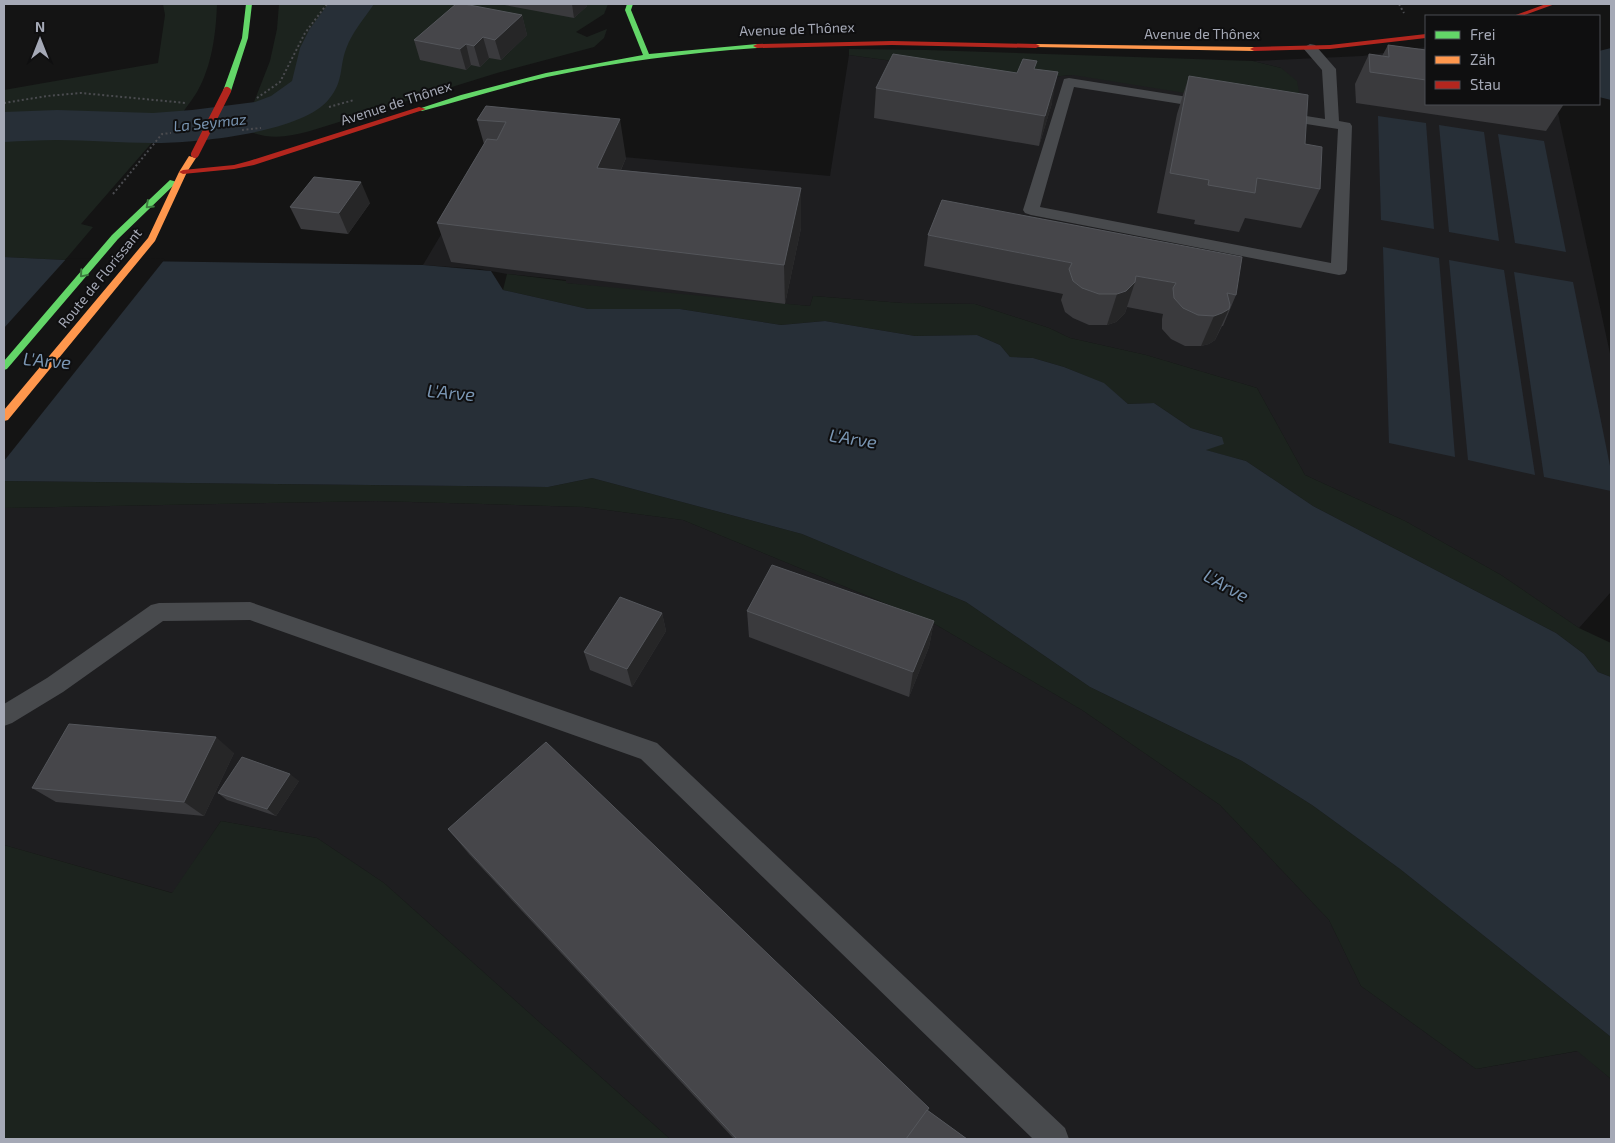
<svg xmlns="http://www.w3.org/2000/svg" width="1615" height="1143" viewBox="0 0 1615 1143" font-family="'Exo 2',sans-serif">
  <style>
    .built { fill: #1e1e20 }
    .green { fill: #1c231e }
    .water { fill: #272f37 }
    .pier { fill: #141414 }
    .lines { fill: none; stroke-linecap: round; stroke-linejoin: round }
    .river { fill: #272f37; fill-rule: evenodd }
    .path { stroke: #4a4b4f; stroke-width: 2; stroke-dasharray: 2 2.5; stroke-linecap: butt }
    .lane { fill: #484a4d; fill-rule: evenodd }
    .fast { fill: #63d668; fill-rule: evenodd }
    .slow { fill: #ff974d; fill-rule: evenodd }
    .jam { fill: #b3261e; fill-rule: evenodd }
    .jam-bridge { stroke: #b3261e; stroke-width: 8 }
    .wall { fill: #3a3a3d }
    .shaded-wall { fill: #262627 }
    .building { fill: #46464a; stroke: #54565b }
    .oneway { stroke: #3d7c40 }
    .labels { text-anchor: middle; stroke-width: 4; stroke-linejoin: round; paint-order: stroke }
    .far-street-label { font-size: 14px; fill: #a5a9b6; stroke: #0f0f10 }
    .far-water-label { font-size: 15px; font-style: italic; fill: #7a96b3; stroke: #0f0f10 }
    .water-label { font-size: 18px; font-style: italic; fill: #7a96b3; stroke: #0f0f10 }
  </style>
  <rect width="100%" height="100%" fill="#141414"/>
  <!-- built -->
  <g class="built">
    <polygon points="1426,47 1426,104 1556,104 1611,358 1611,592 1579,628 1501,575 1405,521 1305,475 1257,388 1146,355 1070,338 1049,328 975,304 902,303 813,296 810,306 655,293 565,283 566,280 507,274 480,269 423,265 494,145 830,176 849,55 1026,79 1072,75 1281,68 1253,61 1362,56"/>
    <polygon points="376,501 584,507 683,520 933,623 1082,710 1220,805 1329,920 1361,986 1476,1069 1578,1051 1611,1079 1611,1139 670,1139 384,883 317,838 221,821 173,893 4,845 4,508"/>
  </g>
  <!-- green -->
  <g class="green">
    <path d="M163,4H217C216,33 212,66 197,92C189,105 178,118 169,130L162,131L81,224L93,227L65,260L4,257V90L158,63L165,15Z"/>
    <path d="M279,4H608L604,14L576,32L587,37L607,29L604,38L594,47L497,73L310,131C288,137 270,140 248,131L245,125L270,61L277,29Z"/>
    <polygon points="849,49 927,50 1253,61 1281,68 1297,81 1303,112 1073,75 1026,79 849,55"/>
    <polygon points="507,274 566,281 566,283 810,306 813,296 902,303 975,304 1049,328 1070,338 1146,355 1257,388 1305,475 1405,521 1501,575 1579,628 1611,643 1611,677 1598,672 1584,654 1556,633 1313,506 1246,461 1205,450 1222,437 1191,428 1154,403 1128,404 1103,383 1064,367 1033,358 1010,357 1000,345 977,335 915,336 825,321 781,325 680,309 588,309 503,290"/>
    <polygon points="592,478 802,534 966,602 1090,687 1242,761 1312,805 1400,869 1611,1037 1611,1079 1577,1051 1476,1069 1361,986 1329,920 1220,805 1082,710 933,623 683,520 584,507 376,501 4,508 4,481 548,487"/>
    <polygon points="221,821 317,838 384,883 670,1139 4,1139 4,845 172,893"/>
  </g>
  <!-- water -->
  <g class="water">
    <polygon points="1378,116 1426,123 1434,229 1381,220"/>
    <polygon points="1439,125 1484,132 1499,241 1449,232"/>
    <polygon points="1498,134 1544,141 1566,252 1515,243"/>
    <polygon points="1383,247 1439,258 1455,457 1389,443"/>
    <polygon points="4,257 65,260 423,265 491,271 503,290 588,309 680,309 781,325 825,321 915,336 977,335 1000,345 1010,357 1033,358 1064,367 1104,383 1128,404 1154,403 1191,428 1222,437 1224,444 1206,450 1246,461 1313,506 1556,633 1584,654 1598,672 1611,677 1611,1037 1400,869 1312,805 1242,761 1090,687 966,602 802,534 592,478 548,487 4,481"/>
    <polygon points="1449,260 1504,270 1535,475 1468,460"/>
    <polygon points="1514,272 1573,282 1611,471 1611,491 1544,477"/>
  </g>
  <!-- pier -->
  <polygon class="pier" points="67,258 165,259 4,461 4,328"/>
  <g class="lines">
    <!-- river -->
    <g class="river">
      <path d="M328,4H374C364,19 352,32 346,49C339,68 344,81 329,99C302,133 196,143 152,143C120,143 89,140 57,140C39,140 22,141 4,142V112L57,110L153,113L192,110L255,102L271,96L292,81L300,48L309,30Z"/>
      <polygon points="1611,48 1611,100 1599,97 1599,51"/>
    </g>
    <!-- path -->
    <g class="path">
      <polyline points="1399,4 1404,13"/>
      <polyline points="257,98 280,82 305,33 327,4"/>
      <polyline points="4,103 47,96 81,93 186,103"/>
      <polyline points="329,107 354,100"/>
      <polyline points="242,130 261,128"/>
      <polyline points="113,194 162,134 171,133"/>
    </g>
    <!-- lane -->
    <g class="lane">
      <path d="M1310,44L1315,45L1336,69L1339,121L1350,123L1352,126L1347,270L1345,274L1339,275L1031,215L1025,213L1023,210L1064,79L1069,78L1325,119L1322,70L1303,48ZM1074,87L1338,129L1331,263L1040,207Z"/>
      <polygon points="250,602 657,743 1065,1128 1069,1139 1033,1139 641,759 250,620 163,621 63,692 12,723 4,726 4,704 47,678 151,605 159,603"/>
    </g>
    <!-- fast -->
    <g class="fast">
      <polygon points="246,4 252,4 248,38 231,91 227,93 223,91 242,38"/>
      <path d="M627,4H633L631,10L649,54L757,44L761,46L757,48C686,53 616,62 547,77C505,87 464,100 422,111L418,109L461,95L546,73L643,55L625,10Z"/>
      <polygon points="170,180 177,182 118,239 7,369 4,370 4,361 112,235"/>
    </g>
    <!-- slow -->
    <g class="slow">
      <polygon points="1036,44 1254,47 1258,49 1254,51 1034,47 1032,46"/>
      <polygon points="189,156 196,158 187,172 155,241 8,420 4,421 4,410 148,238 179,172"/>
    </g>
    <!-- jam -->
    <g class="jam">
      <polygon points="1546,4 1555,4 1522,16 1513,16"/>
      <polygon points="1426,34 1426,38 1330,49 1254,51 1250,49 1254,47 1330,45"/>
      <polygon points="892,41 1036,44 1040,46 1036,48 892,45 757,48 753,46 757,44"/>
      <polygon points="419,107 426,109 254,165 234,169 183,174 179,172 183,170 234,165 249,161"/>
    </g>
    <!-- jam-bridge -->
    <polyline class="jam-bridge" points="195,154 227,91"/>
  </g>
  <!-- wall -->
  <g class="wall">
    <polygon points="499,4 587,4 587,6 574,18"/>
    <polygon points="522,15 527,35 501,60 489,58 480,67 471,65 466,70 420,60 414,40"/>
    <polygon points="1388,45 1426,50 1426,104 1564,104 1546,131 1356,103 1355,84 1369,54 1382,56"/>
    <polygon points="1035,69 1052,103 1039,146 874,118 876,88 1017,73"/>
    <polygon points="1189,76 1305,144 1320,189 1301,228 1245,218 1239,232 1194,224 1195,220 1157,213 1177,114"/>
    <polygon points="486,106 626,158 621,170 801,188 801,228 785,304 451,262 437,223 484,144 477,120"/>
    <polygon points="370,203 348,234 301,229 290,207"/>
    <polygon points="928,235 1236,295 1223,326 1222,326 1215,340 1209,344 1201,346 1185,346 1171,339 1162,329 1162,319 1163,314 1127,307 1125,313 1116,322 1107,325 1089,325 1073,318 1065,312 1061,300 1063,294 924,266"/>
    <polygon points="747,611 934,621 929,647 909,697 749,637"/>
    <polygon points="662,613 666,631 632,687 590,670 584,652"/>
    <polygon points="234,753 204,816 56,802 32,788"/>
    <polygon points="299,781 276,816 227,800 218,793"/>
    <polygon points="448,829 927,1110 967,1139 734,1139 469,854"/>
  </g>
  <!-- shaded-wall -->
  <g class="shaded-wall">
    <polygon points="572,4 587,4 587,6 574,18"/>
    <polygon points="522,15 527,35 501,60 495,40"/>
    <polygon points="483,37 489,58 480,67 474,46"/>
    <polygon points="466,44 471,65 466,70 460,49"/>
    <polygon points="1058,72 1052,103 1039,146 1045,116"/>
    <polygon points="620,119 626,158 604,207 597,168"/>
    <polygon points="361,182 370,203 348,234 339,213"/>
    <polygon points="801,188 801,228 785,304 784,265"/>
    <polygon points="1135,282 1125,313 1116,322 1107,325 1117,294"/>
    <polygon points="1229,309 1215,340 1209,344 1201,346 1214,316"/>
    <polygon points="662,613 666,631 632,687 627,669"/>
    <polygon points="934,621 929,647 909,697 913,672"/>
    <polygon points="216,737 234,753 204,816 184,802"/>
    <polygon points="290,774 299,781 276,816 267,809"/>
  </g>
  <!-- building -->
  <g class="building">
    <polygon points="456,4 464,4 522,15 495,40 483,37 474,46 466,44 460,49 414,40"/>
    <polygon points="1388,45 1426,50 1426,80 1370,72 1369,54 1389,57"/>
    <polygon points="893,54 1017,73 1023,59 1037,61 1034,69 1058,72 1045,116 876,88"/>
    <polygon points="1189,76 1308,95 1305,144 1322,147 1320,189 1257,178 1255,193 1208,185 1209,180 1170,173"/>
    <polygon points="486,106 620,119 597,168 801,188 784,265 437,223 487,139 497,140 506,122 477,120"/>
    <polygon points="314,177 361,182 339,213 290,207"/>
    <polygon points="942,200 1242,257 1236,295 1227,293 1230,305 1229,309 1222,313 1214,316 1198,315 1183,308 1174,298 1173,288 1176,283 1136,276 1135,282 1126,291 1117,294 1099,294 1082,288 1073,281 1069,269 1072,263 928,235"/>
    <polygon points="772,565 934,621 913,672 747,611"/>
    <polygon points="620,597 662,613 627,669 584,652"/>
    <polygon points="69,724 216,737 184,802 32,788"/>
    <polygon points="546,742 929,1108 906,1139 737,1139 448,829"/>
    <polygon points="242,757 290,774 267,809 218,793"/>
    <polygon points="927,1110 967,1139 906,1139"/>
  </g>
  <!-- one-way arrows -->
  <defs><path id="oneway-chevron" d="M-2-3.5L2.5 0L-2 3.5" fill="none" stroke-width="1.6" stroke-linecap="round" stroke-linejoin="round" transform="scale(1.25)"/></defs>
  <g class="oneway">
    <use href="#oneway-chevron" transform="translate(149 205) rotate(137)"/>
    <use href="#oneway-chevron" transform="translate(83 274) rotate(131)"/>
  </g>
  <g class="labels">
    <!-- far-street labels -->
    <g class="far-street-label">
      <text transform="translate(797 29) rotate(-2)" y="5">Avenue de Thônex</text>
      <text x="1202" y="39">Avenue de Thônex</text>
      <text transform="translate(396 103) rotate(-18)" y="5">Avenue de Thônex</text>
      <text transform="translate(100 278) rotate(-51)" y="5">Route de Florissant</text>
    </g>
    <!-- far-water labels -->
    <g class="far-water-label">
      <text transform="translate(210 123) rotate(-6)" y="5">La Seymaz</text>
    </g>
    <!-- water labels -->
    <g class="water-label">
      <text transform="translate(47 361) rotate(5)" y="6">L'Arve</text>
      <text transform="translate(451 393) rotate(5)" y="6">L'Arve</text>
      <text transform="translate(853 439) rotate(9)" y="6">L'Arve</text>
      <text transform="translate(1226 586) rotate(29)" y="6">L'Arve</text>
    </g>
  </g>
  <!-- border -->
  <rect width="1615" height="1143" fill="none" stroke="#a5a9b6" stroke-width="10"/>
  <!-- legend -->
  <rect x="1425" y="15" width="175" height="90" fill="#0f0f10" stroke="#4b4d52"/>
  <rect x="1435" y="31" width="25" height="8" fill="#63d668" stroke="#4b4d52"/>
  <text x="1470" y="40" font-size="15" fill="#a5a9b6">Frei</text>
  <rect x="1435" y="56" width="25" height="8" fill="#ff974d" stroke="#4b4d52"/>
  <text x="1470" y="65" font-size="15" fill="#a5a9b6">Zäh</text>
  <rect x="1435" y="81" width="25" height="8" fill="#b3261e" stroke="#4b4d52"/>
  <text x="1470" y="90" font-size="15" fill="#a5a9b6">Stau</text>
  <!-- north arrow -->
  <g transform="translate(40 40)" stroke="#0f0f10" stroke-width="4" paint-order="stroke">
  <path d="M0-4L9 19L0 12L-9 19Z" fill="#a5a9b6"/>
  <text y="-8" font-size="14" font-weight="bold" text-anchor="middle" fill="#a5a9b6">N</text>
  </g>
</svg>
